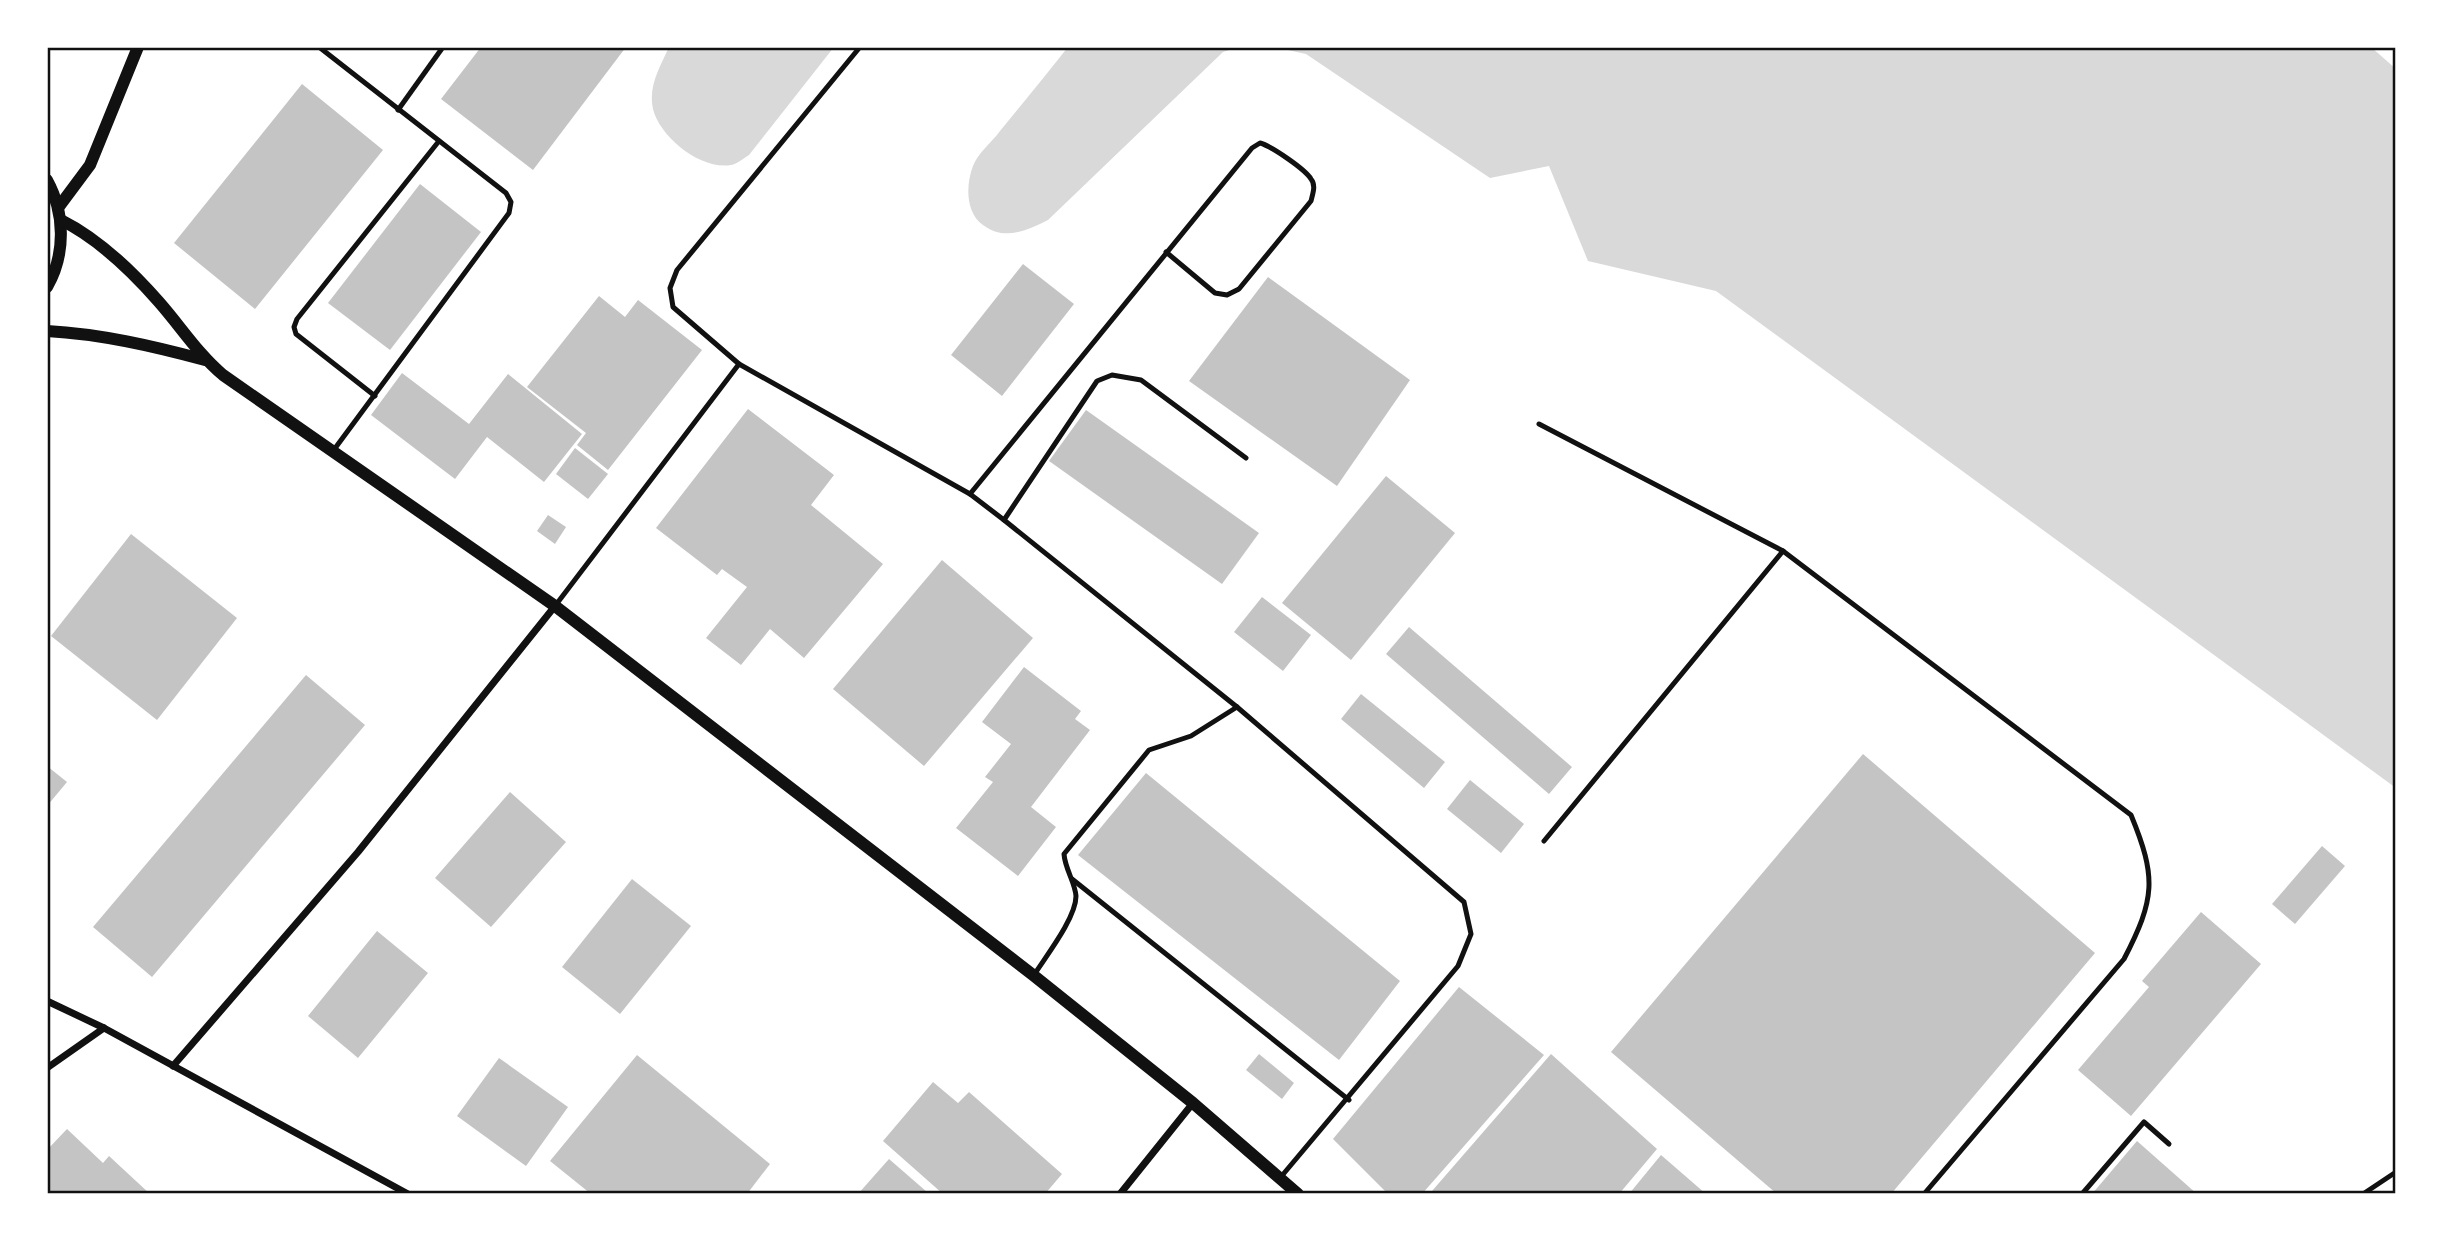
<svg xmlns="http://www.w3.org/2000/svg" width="2443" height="1241" viewBox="0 0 2443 1241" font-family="Barlow,sans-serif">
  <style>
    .water { fill: #d9d9d9 }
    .building { fill: #c4c4c4 }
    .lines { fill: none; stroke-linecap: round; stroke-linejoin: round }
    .service { stroke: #111; stroke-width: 5 }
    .minor { stroke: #111; stroke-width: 7 }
    .tertiary { stroke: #111; stroke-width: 12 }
    .neatline { fill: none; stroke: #111; stroke-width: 2.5 }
  </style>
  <rect width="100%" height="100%" fill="#fff"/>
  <!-- water -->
  <g class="water">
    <path d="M669,47H834L749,155C744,158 737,164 731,165C700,170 660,137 653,109C648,86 660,67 669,47Z"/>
    <path d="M1068,47H1239L1223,52L1048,220C1026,231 1004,241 983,225C965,212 966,184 973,166C978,153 992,142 1000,131C1023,103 1046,75 1068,47Z"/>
    <polygon points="1274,47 2371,47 2396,69 2396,788 1716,291 1588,261 1549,166 1490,178 1306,54"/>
  </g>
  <!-- building -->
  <g class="building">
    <polygon points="481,47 626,47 533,170 441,99"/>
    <polygon points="302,84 383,150 255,309 174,243"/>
    <polygon points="420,184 481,232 390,350 328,303"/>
    <polygon points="1023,264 1074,304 1002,396 951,355"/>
    <polygon points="1268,277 1410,380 1337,486 1189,381"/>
    <polygon points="599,296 625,317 638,300 702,350 608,470 577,445 586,433 527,387"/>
    <polygon points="402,373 469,424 508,374 582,434 544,482 487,437 455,479 371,415"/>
    <polygon points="748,409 834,475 811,505 883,564 804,658 770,629 741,665 706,638 747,587 722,569 717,575 656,528"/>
    <polygon points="1086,410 1259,533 1222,584 1049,461"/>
    <polygon points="575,448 608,474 588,499 556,474"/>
    <polygon points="1386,476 1455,533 1351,660 1282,603"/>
    <polygon points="548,515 566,527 555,544 537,531"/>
    <polygon points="131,534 237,618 157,720 51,636"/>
    <polygon points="942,560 1033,638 924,766 833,689"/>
    <polygon points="1262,597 1311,635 1283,671 1234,632"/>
    <polygon points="1409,627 1572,767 1549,794 1386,654"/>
    <polygon points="1024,667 1081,711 1075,719 1090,730 1031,807 1056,827 1018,876 956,828 993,782 985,777 1011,744 982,722"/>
    <polygon points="306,675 365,725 152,977 93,927"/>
    <polygon points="1361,694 1445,762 1424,788 1341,719"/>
    <polygon points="1863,754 2095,953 1891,1194 1777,1194 1611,1052"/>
    <polygon points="47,766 67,782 47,806"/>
    <polygon points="1146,773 1400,981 1339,1060 1078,855"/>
    <polygon points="1470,780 1524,824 1501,853 1447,809"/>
    <polygon points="510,792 566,842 491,927 435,878"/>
    <polygon points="2322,846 2345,866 2295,924 2272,904"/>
    <polygon points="632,879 691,926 620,1014 562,967"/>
    <polygon points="2201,912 2261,964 2131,1116 2078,1070 2149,987 2142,981"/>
    <polygon points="377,931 428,973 358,1058 308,1016"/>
    <polygon points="1459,987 1544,1055 1422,1194 1388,1194 1333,1139"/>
    <polygon points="1259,1054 1294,1083 1282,1099 1246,1070"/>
    <polygon points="1551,1054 1657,1149 1619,1194 1435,1194 1432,1191"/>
    <polygon points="637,1055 770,1164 747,1194 591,1194 550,1161"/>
    <polygon points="499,1058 568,1107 526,1166 457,1116"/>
    <polygon points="933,1082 958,1103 969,1092 1062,1174 1045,1194 943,1194 883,1141"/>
    <polygon points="67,1129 103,1163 109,1156 150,1194 47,1194 47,1150"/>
    <polygon points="2137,1141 2197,1194 2092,1194"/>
    <polygon points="1661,1155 1706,1194 1629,1194"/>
    <polygon points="889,1159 927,1192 925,1194 858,1194"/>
  </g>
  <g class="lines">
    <!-- service -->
    <g class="service">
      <polyline points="319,47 506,193 511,202 509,213 333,451"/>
      <polyline points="398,110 443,47"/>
      <polyline points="739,364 673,307 670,288 677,270 860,47"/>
      <polyline points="375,396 296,334 294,327 297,319 439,141"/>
      <polyline points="1539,424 1783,551"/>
      <path d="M970,494L1252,148L1260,143C1271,146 1305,169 1311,179C1316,185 1313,193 1311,201L1239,289L1227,295L1215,293L1166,252"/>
      <polyline points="1004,520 1097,381 1112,375 1141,380 1246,458"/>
      <polyline points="555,606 739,364 970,494 1004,520 1237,707 1464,902 1471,934 1458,966 1280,1178"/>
      <path d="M1544,841L1783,551L2131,815C2157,878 2155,899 2124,959L1924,1194"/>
      <polyline points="1072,879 1349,1100"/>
      <path d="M1034,975C1046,956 1076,918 1076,896C1075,882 1065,869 1064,854L1149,750L1191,736L1237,707"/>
      <polyline points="2082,1194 2144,1122 2169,1144"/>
      <polyline points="2363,1194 2396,1172"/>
    </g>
    <!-- minor -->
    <g class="minor">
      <polyline points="47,1001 104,1028 408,1194"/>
      <polyline points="173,1066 358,852 555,606"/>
      <polyline points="47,1068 104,1028"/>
      <polyline points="1120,1194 1193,1103"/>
    </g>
    <!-- tertiary -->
    <g class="tertiary">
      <path d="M47,180C65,213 66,254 47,287"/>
      <polyline points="58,208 90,165 138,47"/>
      <path d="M61,220C99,239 131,270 159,302C181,327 198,354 223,375L555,606L1033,975L1193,1103L1298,1194"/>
      <path d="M47,331C101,334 153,346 205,360"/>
    </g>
  </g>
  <!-- border -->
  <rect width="2443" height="1241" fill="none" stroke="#ffffff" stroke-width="98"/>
  <rect x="49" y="49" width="2345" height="1143" class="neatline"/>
</svg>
